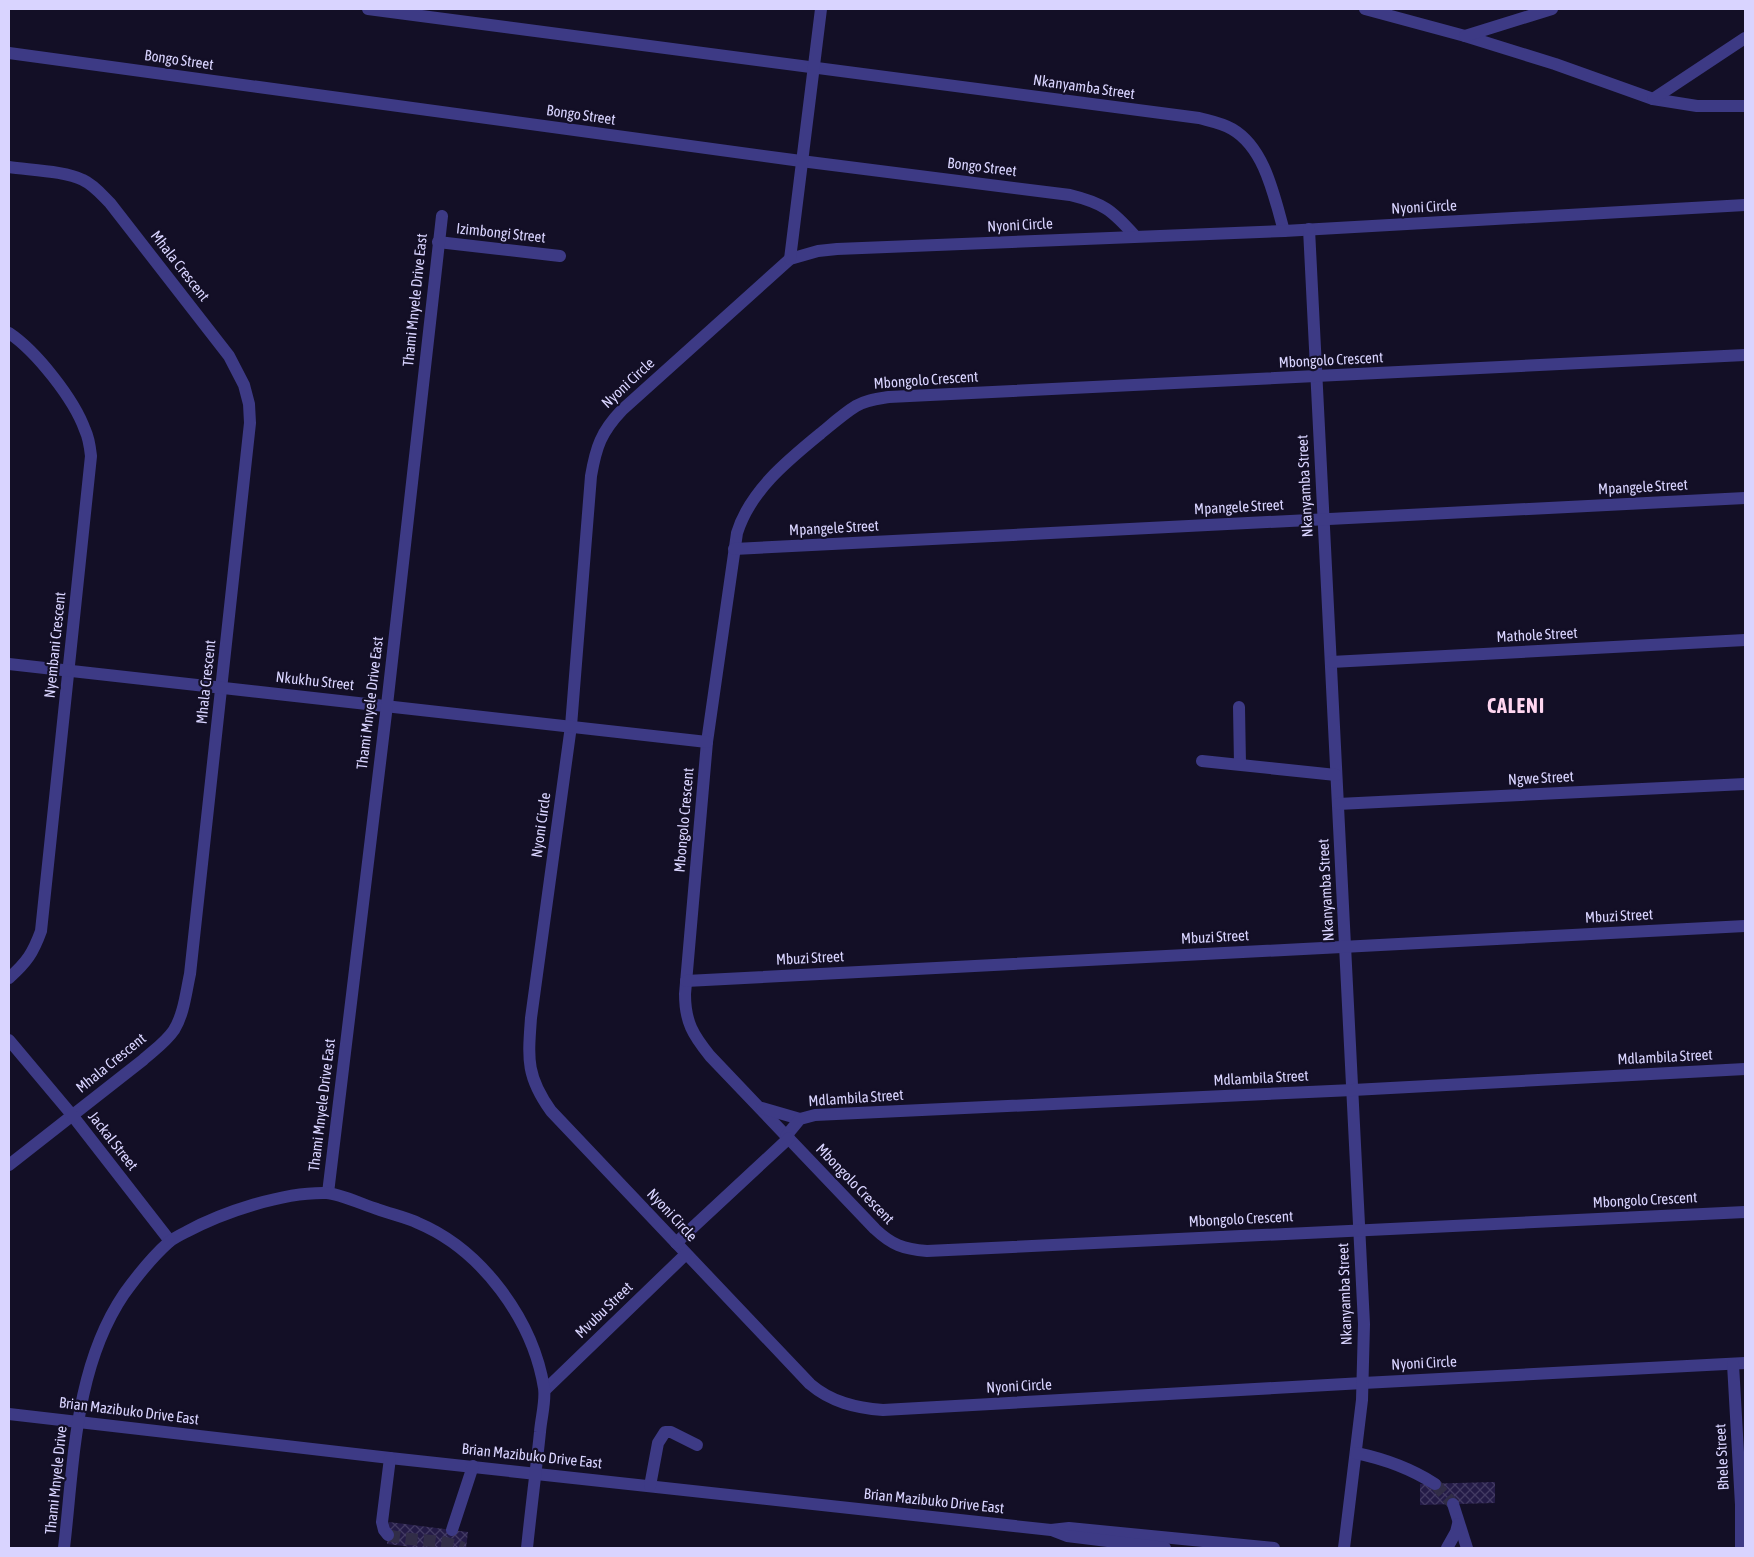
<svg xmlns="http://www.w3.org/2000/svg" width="1754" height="1557" viewBox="0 0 1754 1557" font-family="'Asap Condensed',sans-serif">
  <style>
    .building { fill: url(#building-cross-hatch) }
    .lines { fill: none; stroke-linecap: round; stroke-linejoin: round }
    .minor-tunnel { stroke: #312d47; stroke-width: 12; stroke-dasharray: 12 6; stroke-linecap: butt }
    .minor { stroke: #3d3a85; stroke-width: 12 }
    .labels { text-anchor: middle; stroke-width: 4.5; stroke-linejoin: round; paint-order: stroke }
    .street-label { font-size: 15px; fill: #d9d4ff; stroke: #130f26 }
    .district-label { font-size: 20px; font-weight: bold; letter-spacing: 1px; fill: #ffd6f0; stroke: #130f26 }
  </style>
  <defs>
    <pattern id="building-cross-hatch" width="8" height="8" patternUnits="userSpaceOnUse" patternTransform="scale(1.25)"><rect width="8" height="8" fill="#241b47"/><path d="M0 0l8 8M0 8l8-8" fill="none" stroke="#433b63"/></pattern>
  </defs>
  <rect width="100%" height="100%" fill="#130f26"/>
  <!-- building -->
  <g class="building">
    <polygon points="1495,1482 1495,1503 1420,1505 1420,1484"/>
    <polygon points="389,1522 468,1532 466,1548 419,1548 387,1544"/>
  </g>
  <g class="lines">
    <!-- minor-tunnel -->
    <g class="minor-tunnel">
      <polyline points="1435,1484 1453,1504"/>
      <path d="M388,1535C412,1542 439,1538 463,1548"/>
    </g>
    <!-- minor -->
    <g class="minor">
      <path d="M368,9L1199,118C1210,121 1222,123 1232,129C1265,148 1274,196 1284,231"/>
      <polyline points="1365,9 1465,36 1555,64 1653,99 1697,106 1745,106"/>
      <polyline points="1465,36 1552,9"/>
      <path d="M9,53L801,161L1070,195C1103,203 1112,210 1135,236"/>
      <polyline points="1653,99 1745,38"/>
      <path d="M9,167C29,170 66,171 83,180C94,185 102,195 110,203L229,356L244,385L249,404L250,423L190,974C186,992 184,1014 174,1030C166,1042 153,1051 143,1060L9,1165"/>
      <path d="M1745,205L1284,231L837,249L818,251L790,259L622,410C601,432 596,447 591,476L571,726L531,1018C528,1059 526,1076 551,1111L810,1384C831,1402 856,1408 883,1410L1363,1383L1745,1363"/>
      <polyline points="1309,229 1364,1324 1362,1400 1344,1548"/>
      <polyline points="438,242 560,256"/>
      <polyline points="790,259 821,9"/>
      <path d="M9,333C36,351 74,399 85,430C89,438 90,447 91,456L41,931C33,953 27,962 9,978"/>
      <path d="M1745,355L889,397C877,399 866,400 856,406C843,414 831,425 820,434C787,461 750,491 737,533L707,742L685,994C685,1022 693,1035 710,1056L875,1229C892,1245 903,1249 927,1251L1745,1212"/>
      <polyline points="734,549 1745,498"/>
      <polyline points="1331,662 1745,640"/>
      <polyline points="9,664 707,742"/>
      <polyline points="1239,707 1240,764"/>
      <polyline points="1202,761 1336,775"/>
      <polyline points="1338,804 1745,784"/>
      <polyline points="686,981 1745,926"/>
      <polyline points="9,1040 72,1115 170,1241"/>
      <polyline points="762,1108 800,1119"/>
      <polyline points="786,1136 800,1119 815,1115 1353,1090 1745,1069"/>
      <polyline points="328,1193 387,705 442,216"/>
      <polyline points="676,1243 789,1138"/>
      <polyline points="1733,1364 1741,1505 1741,1548"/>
      <polyline points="545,1390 686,1254"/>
      <polyline points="9,1414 390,1458 1051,1530 1069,1528 1274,1548"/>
      <path d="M1356,1453C1385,1459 1410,1468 1435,1484"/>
      <polyline points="650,1486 658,1443 665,1432 671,1432 697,1445"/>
      <polyline points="1453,1504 1467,1548"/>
      <polyline points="452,1530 473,1466"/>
      <polyline points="1054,1531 1067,1536 1165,1548"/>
      <polyline points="388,1535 384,1530 382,1522 390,1458"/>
      <path d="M64,1548C74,1463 74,1368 124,1294C137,1276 152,1257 169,1242C174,1238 180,1235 186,1232C223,1212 283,1192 326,1193C338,1193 364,1205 377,1209C390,1214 405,1217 418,1223C482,1250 533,1320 544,1388C546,1401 541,1418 540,1432C536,1471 531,1509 527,1548"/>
      <polyline points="1447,1548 1456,1532 1458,1524"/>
    </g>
  </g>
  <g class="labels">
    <!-- street labels -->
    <g class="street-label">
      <text transform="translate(179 60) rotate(8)" y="5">Bongo Street</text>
      <text transform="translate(1084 87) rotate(8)" y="5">Nkanyamba Street</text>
      <text transform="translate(581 115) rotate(8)" y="5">Bongo Street</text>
      <text transform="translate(982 167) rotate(7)" y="5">Bongo Street</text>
      <text transform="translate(1424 207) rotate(-3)" y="5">Nyoni Circle</text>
      <text transform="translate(1020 225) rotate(-3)" y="5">Nyoni Circle</text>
      <text transform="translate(501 233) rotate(6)" y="5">Izimbongi Street</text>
      <text transform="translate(180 266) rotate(52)" y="5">Mhala Crescent</text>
      <text transform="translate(415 300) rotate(-84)" y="5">Thami Mnyele Drive East</text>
      <text transform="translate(1331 360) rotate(-3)" y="5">Mbongolo Crescent</text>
      <text transform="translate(926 380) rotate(-4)" y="5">Mbongolo Crescent</text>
      <text transform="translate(628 383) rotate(-43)" y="5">Nyoni Circle</text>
      <text transform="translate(1305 486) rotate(-93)" y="5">Nkanyamba Street</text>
      <text transform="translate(1643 487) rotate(-3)" y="5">Mpangele Street</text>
      <text transform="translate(1239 507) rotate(-3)" y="5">Mpangele Street</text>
      <text transform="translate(834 528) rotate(-3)" y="5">Mpangele Street</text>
      <text transform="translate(1537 635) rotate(-3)" y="5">Mathole Street</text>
      <text transform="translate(55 645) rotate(-84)" y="5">Nyembani Crescent</text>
      <text transform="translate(315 681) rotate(6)" y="5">Nkukhu Street</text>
      <text transform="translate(206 682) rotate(-84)" y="5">Mhala Crescent</text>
      <text transform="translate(370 703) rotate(-83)" y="5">Thami Mnyele Drive East</text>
      <text transform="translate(1541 778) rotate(-3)" y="5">Ngwe Street</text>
      <text transform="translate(684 820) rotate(-85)" y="5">Mbongolo Crescent</text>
      <text transform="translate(541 825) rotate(-82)" y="5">Nyoni Circle</text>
      <text transform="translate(1326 890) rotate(-93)" y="5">Nkanyamba Street</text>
      <text transform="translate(1619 916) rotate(-3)" y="5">Mbuzi Street</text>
      <text transform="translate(1215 937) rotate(-3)" y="5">Mbuzi Street</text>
      <text transform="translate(810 958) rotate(-3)" y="5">Mbuzi Street</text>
      <text transform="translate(1665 1057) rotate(-3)" y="5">Mdlambila Street</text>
      <text transform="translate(111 1063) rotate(-39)" y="5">Mhala Crescent</text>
      <text transform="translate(1261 1078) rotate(-3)" y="5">Mdlambila Street</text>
      <text transform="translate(856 1098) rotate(-4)" y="5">Mdlambila Street</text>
      <text transform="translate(322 1105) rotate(-83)" y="5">Thami Mnyele Drive East</text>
      <text transform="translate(113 1141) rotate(52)" y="5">Jackal Street</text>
      <text transform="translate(855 1184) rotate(46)" y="5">Mbongolo Crescent</text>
      <text transform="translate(1645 1200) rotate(-3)" y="5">Mbongolo Crescent</text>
      <text transform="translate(672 1215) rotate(47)" y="5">Nyoni Circle</text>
      <text transform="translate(1241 1219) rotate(-3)" y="5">Mbongolo Crescent</text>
      <text transform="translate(1345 1294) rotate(-92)" y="5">Nkanyamba Street</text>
      <text transform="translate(604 1310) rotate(-44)" y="5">Mvubu Street</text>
      <text transform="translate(1424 1363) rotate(-3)" y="5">Nyoni Circle</text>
      <text transform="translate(1019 1386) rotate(-3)" y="5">Nyoni Circle</text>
      <text transform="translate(129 1411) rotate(7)" y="5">Brian Mazibuko Drive East</text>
      <text transform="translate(532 1456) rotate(6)" y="5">Brian Mazibuko Drive East</text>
      <text transform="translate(1722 1457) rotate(-93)" y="5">Bhele Street</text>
      <text transform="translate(56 1480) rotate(-84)" y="5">Thami Mnyele Drive</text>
      <text transform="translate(934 1501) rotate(6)" y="5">Brian Mazibuko Drive East</text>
    </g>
    <!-- district labels -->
    <g class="district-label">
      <text x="1516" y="713">CALENI</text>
    </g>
  </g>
  <!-- border -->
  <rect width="1754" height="1557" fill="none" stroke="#d9d4ff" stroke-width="20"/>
</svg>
